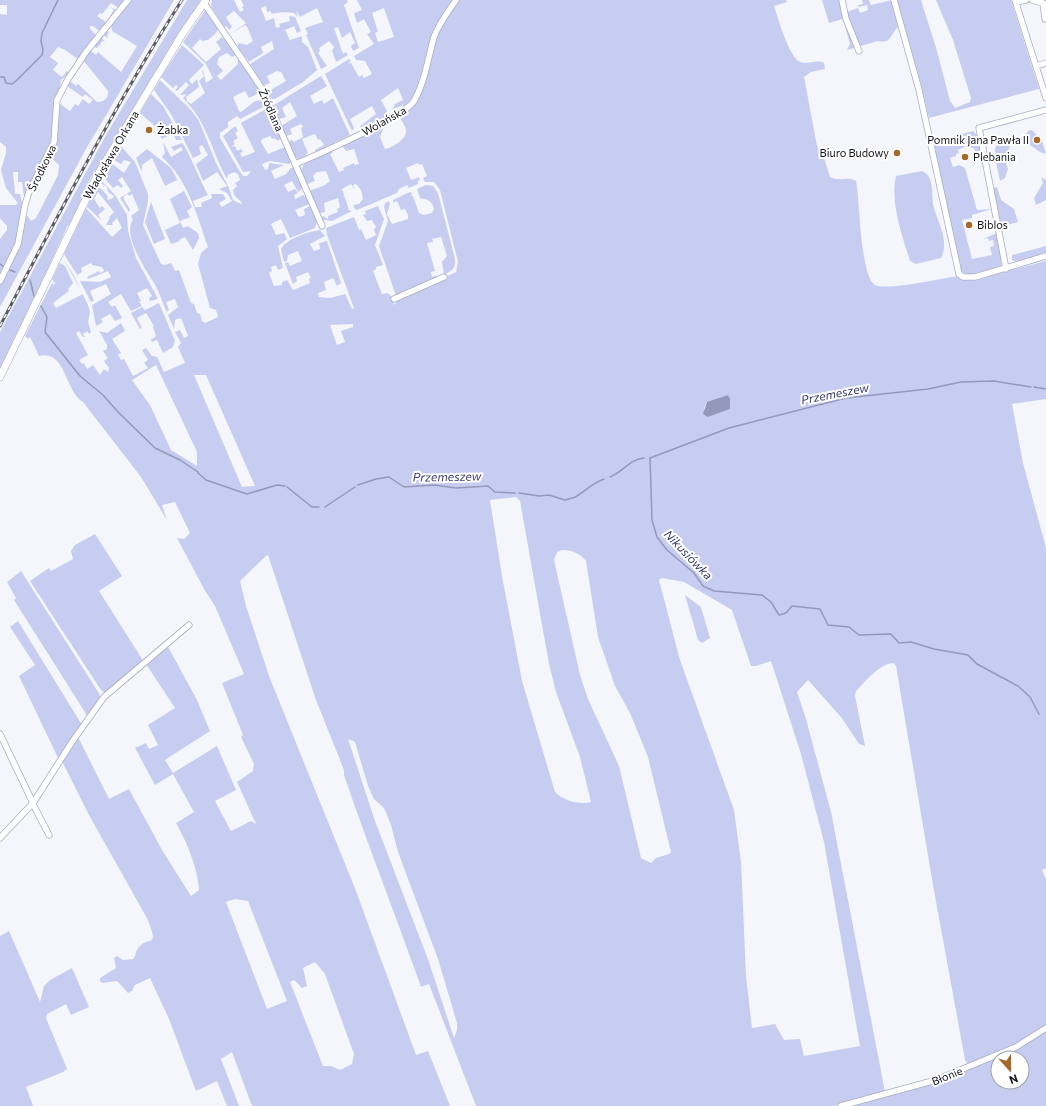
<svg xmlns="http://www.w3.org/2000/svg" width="1046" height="1106" viewBox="0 0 1046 1106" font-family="Commissioner,sans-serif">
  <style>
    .green { fill: #c7cdf0; fill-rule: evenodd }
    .water { fill: #9499bb }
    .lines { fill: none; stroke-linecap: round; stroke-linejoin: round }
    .stream { stroke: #9499bb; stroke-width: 1.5 }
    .minor-casing { stroke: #a8acc3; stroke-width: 7 }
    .tertiary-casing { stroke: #a8acc3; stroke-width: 8 }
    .minor { stroke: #fff; stroke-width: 5.5 }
    .tertiary { stroke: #fff; stroke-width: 7 }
    .rail-casing { stroke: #5a5b63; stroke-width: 3 }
    .rail { stroke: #fff; stroke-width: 1.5; stroke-dasharray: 4.5; stroke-linecap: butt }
    .poi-dot { fill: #a46929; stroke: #fff; stroke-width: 1.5 }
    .labels { text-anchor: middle; stroke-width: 4; stroke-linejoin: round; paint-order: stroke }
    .street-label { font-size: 11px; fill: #12131c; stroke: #fff }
    .poi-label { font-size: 11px; fill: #12131c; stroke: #fff; text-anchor: start }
    .water-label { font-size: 12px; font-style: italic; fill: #383b6a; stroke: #fff }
  </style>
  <rect width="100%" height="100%" fill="#f5f6fb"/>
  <!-- green -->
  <g class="green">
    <polygon points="0,0 125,0 119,8 111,3 102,14 100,13 97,16 106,22 114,10 110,7 117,10 102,29 98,30 93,26 90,26 90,29 97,36 79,60 65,50 58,47 50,57 58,63 53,70 62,77 67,71 70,73 61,80 54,136 24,197 22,182 18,182 18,172 13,172 15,194 20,194 23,207 19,234 15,246 0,276 0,239 7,230 7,226 0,218 0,205 15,205 18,203 6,188 1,170 6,153 6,147 0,142 0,14 7,15 7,5 0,5"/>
    <path d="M130,0H174L86,149L0,307V285L20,244L25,225L26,214L31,221L36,218L58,175L59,165L49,156L57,138L59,103L70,111L75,104L78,106L83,99L89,104L93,100L85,94L83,97L67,86L69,80L76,86L78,84L97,102C104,102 109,98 108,91L83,60L106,30L109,32L107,36L109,38L104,36L102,38L105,42L102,41L100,44L102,46L99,45L97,48L99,50L94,46L91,51L96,55L98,52L121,72L137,46L112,31L111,24Z"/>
    <polygon points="187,0 203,0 89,181 88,187 70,225 68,225 51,262 52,263 0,371 0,332 106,135"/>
    <path d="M212,0H234L240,12L244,10L242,7L244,6L241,0H347L348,2L344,5L359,48L353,51L351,46L355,43L350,32L342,38L338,27L334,28L343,54L346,52L348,55L336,62L332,51L334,47L329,41L319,48L320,51L318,53L327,66L321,69L306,35L308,34L305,28L323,22L317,8L300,17L296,10L298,17L294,13C288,12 278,12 272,14L270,11L267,12L266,6L261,8L266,21L274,18L276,28L280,27L279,24L290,21L289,16L295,17L301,31L297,33L294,26L285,30L290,40L302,36V42L308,47L317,70L303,82L275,99H272L267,92L286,81L281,72L277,71L267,76L270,83L263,86L250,64L274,49L272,41L261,47L263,53L249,62L237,46L239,43L247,45L253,41L247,27L245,25L232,33L246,23L234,11L226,17L232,27L229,30L226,26L224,27L211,6Z"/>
    <path d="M357,0H454L431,46L415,94L405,109L403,105L392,110L395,104L403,100L398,88L381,100L388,113L387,117L362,131L360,126L376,114L372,106L350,119L354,128L352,131L325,74L349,59L351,61L348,64L351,63L359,77L362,75L364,78L372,74L365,61L356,60L354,56L374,44L367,34L371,32L364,19L357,23L354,13L362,10ZM384,8L394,37L378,42L375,33L378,32L372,13Z"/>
    <path d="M458,0H786L787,2L774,6C778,18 789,57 800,62C808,65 817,59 824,63L825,69L811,72L804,77L817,146L819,149L821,148L830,177C839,182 847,176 856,181C860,199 860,276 875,285C886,291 943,278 958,276L964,279L972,280L1046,261V399L1012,404L1023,463L1046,548V868L1042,870L1046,879V1027L1015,1045L968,1065L965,1060L933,885L896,666L894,663C880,663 865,682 856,691L855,696L865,746L859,744L841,717L808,680L797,692L806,719L831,812L885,1092L834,1106H476L429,984L421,987C396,916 368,846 344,775V770L316,700L268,555L266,556L240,581L246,606L269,676L356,891L416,1055L428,1051L450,1106H252L232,1052L221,1059L239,1106H227L217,1081L196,1091L169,1019L150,978L135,985L132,991L128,993L117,981L102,983L100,981V978L116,968L114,958L117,956L123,960L133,959C136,956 135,953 137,950C147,933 160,952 148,920L89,815L62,761L78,737L109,799L129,789L162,850L191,896L199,890C198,869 186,840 176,823L194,812L173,774L155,785L135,748L146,743L149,749L158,745L148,725L175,708L146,664L167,645L197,700L210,731L165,760L173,773L217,746L236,790L215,801L231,831L251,821L256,824L237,782L253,771L254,764L241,737L243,735L222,683L244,674L215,606L204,589L177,538L184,539L190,533L175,502L162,505L167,520L141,477L83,402C65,392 66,349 39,356L30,337L28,339L25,336L52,283L54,285L55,283L52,279L60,263L65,266L73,283L68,289L69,291L53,303L56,308L83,294L64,260L73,274L88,305L90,312L88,322L91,332L89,334L87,331L83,334L85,337H83L79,331L76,333L88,355L79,360L82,364L84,363L87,369L93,365L100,375L104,369L108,372L109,368L104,361L108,358L103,351L107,349V345L99,331L107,333L121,323L125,331L112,339L121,353L118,355L121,360L124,359L133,376L148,368L144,363L148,360L142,350L146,348L152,356L157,357L164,372L185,363L178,347L181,343L175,332L180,330L184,338L188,336L181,318L175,320L174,329L168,315L178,307L175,299L166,302L169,310L167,312C162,302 159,290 152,280C145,269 122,233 133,220L131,216L139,210L132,194L129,196L128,194L124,196V200L130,209L129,212L120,198L131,191L122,177L118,180L123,186L121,188L118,185L113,188L102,175L110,162L124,173L131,162L124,160L121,164L112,159L120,145L135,162L148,194V201L143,225L161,264L165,265L171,263L175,271L179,270L191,303L194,304L197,313L200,314L202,321L205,323L218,317L216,310L210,308L198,264L201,253L208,247C197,215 188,180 162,157L165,153L163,142L171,157L183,150L181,147L174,151L171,147L182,143C187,147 202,185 208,195L193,201L195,207H202L201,203L212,198L211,194H223L226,199L219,203L222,207L232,201L227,193L219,189L227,186L217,172L203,181L196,164L208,155L202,145L199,147L201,154L193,158L171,114L154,90L160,80L161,81L191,110L199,121L216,163L229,188L233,200L241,204L242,203L234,195L233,190L237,186L235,183L240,180L238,174L234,172L228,175L227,179C210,148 209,125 183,98L187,94L180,95L189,85L186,82L177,91L175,90L178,87L176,85L173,88L161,77L182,45L204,65L189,80L192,84L197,79L199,87L186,97L187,101L191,104L205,93L199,81L204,76L202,72L203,70L206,83L213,78L206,64L183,42L206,9L219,28L215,34L208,40L202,41L200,39L192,48L206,62L221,49L216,42L222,37L224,39L226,38L236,55L232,57L227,53L219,57L217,64L223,71L217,76L221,80L238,64V59L240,62H242L261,92L249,98L245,91L233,97L239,111L241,112C248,108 253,100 260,100V98H264L265,102L263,107L240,119L237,116L228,122V127L220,133V138L240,172L243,176H247L251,171L243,172L242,170L223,136L235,126L238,131L235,133L238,138L233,141L235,144L231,147L235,146L237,151L241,149L243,152L240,153L242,157L255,152L241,123L264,110L270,112L281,138L278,141L274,138L272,139L270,136L262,139L261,142L268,154L285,147L291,162L289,164L270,161L262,164L265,170L268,169L269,163L284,165L271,171L275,179L286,174L291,168H294L303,188L298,192L292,181L284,185L288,192L295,189L298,193L294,195L295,199L303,195L306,197L309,204L295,210L299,217L305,215L304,209L310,206L317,221L315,228L290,238L281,219L271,224L276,235L284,233L287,239L278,246L283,268L278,270L276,265L271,267L272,271L269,273L274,286L282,285V282L287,280L293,290L310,283L309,279L311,278L308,272L296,277L297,281L293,284L285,263L288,262L290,266L302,261L298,251L288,255L287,261L284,262L281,249C286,239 310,231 320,230L325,236L310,244L314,251L320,249L319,243L327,241L341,283L337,286L333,278L324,282L326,290L318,293L319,297L330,298L345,294L352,309L354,308L327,235L326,228L354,217L359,230L361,229L366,240L376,235L374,230L376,227L372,220L367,221L363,215L366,214L365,211L378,206L384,219L375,245L383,265L376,267V269L373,271L382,294L388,293L391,296L394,305L400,298L456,272L458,262L440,190L434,182H425L423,178L427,176L422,164L419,165L418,163L406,168L411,180L419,177L420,180L418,181V184L409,188L407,185L399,189L397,193L357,210L355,209L353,205L359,204L363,199L361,190L356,184L353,185L355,190L351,184L342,189L349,210L352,211L332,221L323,220L321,218L323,216L328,219V216L338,212L337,209L340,207L338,198L324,203L325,212L320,213L309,191L325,185L330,181L326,171L317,172L313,176L315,181L307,184L301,170L304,164L331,151L333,153L330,154L339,172L344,170L343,168L354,163L355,165L359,164L354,149L346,151L342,145L382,124L383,129L380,137L385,149C392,148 407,139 406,131C406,126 401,121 400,116C424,105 427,57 437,34C442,22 450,11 458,0ZM353,324V327L341,331L345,342L337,345L330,325ZM156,365L197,452V466L171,450L150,405L132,380ZM194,375H206L255,486L242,487ZM707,402L730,409L708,417L704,408ZM516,497L520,501L549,664L556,692L580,757L591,802C579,805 564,801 555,792L522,681L502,576L490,500ZM562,550C571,550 580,553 586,561L598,637L615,686L630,713L648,757L671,852L669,854L656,858L651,863L641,858L619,766L588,699L580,675L554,560L557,552ZM662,578L684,582L732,610L751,666H756L771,661L801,754L824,842L860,1046L804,1056L800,1039L784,1040L775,1024L752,1028L746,976L741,862L734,810L680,660L659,580ZM348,739L355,742L368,786L374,799L384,808L391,825L398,852L438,959L457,1023V1030L454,1038L429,962L375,821ZM235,899L248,901L287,1001L267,1009L226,902ZM315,962L325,974L354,1054L352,1064L340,1070L331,1066H323L290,982L294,980L302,988L307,986L303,968Z"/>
    <path d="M822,0H841L849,24L847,12L858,8L860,13L868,10L867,5L858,7V5L863,4L862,0H869L871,5L892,0L898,27C891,33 891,45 878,41L847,50L850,44L843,19L829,23Z"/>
    <polygon points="897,0 921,0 937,51 950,101 955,108 970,102 971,98 953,40 936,0 1011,0 1039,89 929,118 922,88"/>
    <polygon points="321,76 327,86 310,96 314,104 322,100 324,104 333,98 350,135 316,152 315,150 324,145 320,139 318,140 315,134 302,139 308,153 306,154 307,157 299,159 295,157 288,142 292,140 294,142 303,137 301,128 303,127 301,124 290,129 292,134 286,136 281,126 297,116 290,102 282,108 286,117 279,119 274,105"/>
    <polygon points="151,94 163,106 182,140 176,140 173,133 162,139 156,127 140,113"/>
    <polygon points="1032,130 1042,141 1046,154 1040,152 1030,145 1026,134 1028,131"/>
    <path d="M973,131L978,136L980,151L975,153L974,148L964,147L958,150L959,153L956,154V156L950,158L953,167L959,165L965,168L977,210L992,209L972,215V218L962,220L972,259L992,255L990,247L994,246L993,240L989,241L988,238L983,239L997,233L1002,260L1001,266C990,271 973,279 962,272L959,264L934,144L936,141Z"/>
    <path d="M1000,138L1002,145L1004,144L1003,138L1011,143C1007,154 1009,157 995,160V149Z"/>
    <polygon points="147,149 171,168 181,187 177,180 165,186 152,158 142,165 142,172 136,158"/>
    <polygon points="1005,160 1008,169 1005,178 1000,181 996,162"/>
    <path d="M922,171C925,172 927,174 929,177C933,185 932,195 933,204C937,222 950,240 941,258L916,264L910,261C902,235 890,203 896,176Z"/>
    <polygon points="1041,177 1046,180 1046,200 1036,205 1034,198 1043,183"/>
    <polygon points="100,179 115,195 127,215 128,231 136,258 158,299 150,301 149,298 152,296 147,288 137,293 141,301 139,302 142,306 131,311 121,294 108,302 112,307 115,305 122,318 115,321 110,314 101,319 103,322 96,326 92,305 111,294 106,284 90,291 94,301 91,302 80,281 100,282 111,277 108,271 88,279 87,277 99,271 100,273 104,271 102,267 92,265 91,263 81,268 82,272 77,275 79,278 64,254 86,208 112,237 122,228 117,218 112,223 113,225 106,225 110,218 109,217 114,212 98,192 94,199 100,208 102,206 105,209 98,215 102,221 87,207 97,185 107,195 108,200 113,198 114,196 108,192 107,187 98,181"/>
    <path d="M426,185L433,186L438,193L455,259C456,268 452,272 444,274L442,262L447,256L441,237L432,239L433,242L427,243L435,271L431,272L432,277L437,275L432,280L396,296L379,246L388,221L384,207L385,203L389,201L390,204L387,214L392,224L408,219V215L405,209L401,210L397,201L393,203V200L410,192L413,194L410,195L413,196L419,213L424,215L432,213L434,209C432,200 428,200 420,198L417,189Z"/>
    <polygon points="997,187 1001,200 1014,209 1018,222 1000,227 1007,257 1006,257 993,188"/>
    <polygon points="184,191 192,207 187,211 190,217 180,221 183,228 188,226 198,233 199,238 193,250 185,237 179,240 180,241 171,244 165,230 180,223 170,199"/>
    <polygon points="151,202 165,239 154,244 145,222"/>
    <polygon points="1046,246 1046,253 1016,262 1012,260 1012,255"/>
    <polygon points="159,303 175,341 173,347 163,353 157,340 152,342 151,340 156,336 153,327 154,326 146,313 137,318 142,328 140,329 131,313 142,307 145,310"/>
    <polygon points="95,534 122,576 99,591 144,662 105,693 101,690 30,581 49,568 51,571 73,559 71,551 75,545"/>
    <polygon points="21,571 100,695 101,697 88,717 14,600 16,598 7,582"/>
    <polygon points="685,595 701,607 710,638 702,643 698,640"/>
    <polygon points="18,621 82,725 59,760 19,676 35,665 10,627"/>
    <polygon points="9,931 40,1002 44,986 50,980 72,968 89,1007 71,1015 66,1004 47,1014 46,1018 67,1069 63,1072 26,1087 33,1106 0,1106 0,936"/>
    <path d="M1046,1030V1106H845L937,1082ZM998,1058H1022V1082H998Z"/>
  </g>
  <!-- water -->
  <polygon class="water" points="728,395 730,399 730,409 708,417 703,414 707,402"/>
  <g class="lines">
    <!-- stream -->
    <g class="stream">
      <polyline points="0,77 4,77 6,83 12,84 16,81 42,55 43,50 41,41 42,33 58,0"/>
      <polyline points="0,264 3,266"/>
      <polyline points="10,270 15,272"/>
      <polyline points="30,280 34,296"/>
      <polyline points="41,306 47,317 45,332 80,376 103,395 118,412 155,448 180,460 198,472"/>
      <polyline points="1034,387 1046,389"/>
      <polyline points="650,458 652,520 657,537 667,550 694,573 703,586 714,591 762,595 771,602 779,615 786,613 792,606 820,609 828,625 849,627 859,635 891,634 899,643 911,642 934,649 968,655 977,664 1018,686 1030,697 1039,714"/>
      <polyline points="650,458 729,428 846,398 928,389 961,382 994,381 1031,387"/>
      <polyline points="198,473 206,480 247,494 277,485 285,486"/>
      <path d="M610,477C623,472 630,459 644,458"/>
      <polyline points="358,485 376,479 389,477 404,487 434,485 456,488 488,486 495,492 515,493"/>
      <polyline points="287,487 312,507 319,507"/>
      <polyline points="519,493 539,496 549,495 565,500 572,498"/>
      <path d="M573,498C584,493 590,484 604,479"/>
      <polyline points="325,507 355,487"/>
    </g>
    <!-- minor casing -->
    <g class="minor-casing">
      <g id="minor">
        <polyline points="842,0 846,19 859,51"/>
        <polyline points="894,0 919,90 959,274 963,277 975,277 1046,256"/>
        <polyline points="1015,0 1046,98"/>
        <polyline points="1032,0 1046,4"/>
        <polyline points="1016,2 1026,0"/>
        <polyline points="204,3 263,90 322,226"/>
        <polyline points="1043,3 1045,19"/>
        <polyline points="1036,66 1046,63"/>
        <path d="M295,164C315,156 405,116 414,101C425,82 428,58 434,37C439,23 448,12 456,0"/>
        <polyline points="1006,269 979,128 1046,110"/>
        <polyline points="0,281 18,244 25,205 29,192 54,142 57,100 68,79 86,52 128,0"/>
        <polyline points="394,299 444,277"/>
        <polyline points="0,734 33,803"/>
        <polyline points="33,804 49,835"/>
        <polyline points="0,838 33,803 72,742 104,697 189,625"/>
        <polyline points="841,1106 936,1080 1016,1047 1046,1028"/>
      </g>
    </g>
    <!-- tertiary casing -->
    <g class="tertiary-casing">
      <polyline id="tertiary" points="0,377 98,174 183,33 206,0"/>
    </g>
    <!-- minor -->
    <use href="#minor" class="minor"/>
    <!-- tertiary -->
    <use href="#tertiary" class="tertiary"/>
    <!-- rail casing -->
    <g class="rail-casing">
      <path id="rail" d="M0,326C58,215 115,105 182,0"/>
    </g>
    <!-- rail -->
    <use href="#rail" class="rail"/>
  </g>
  <!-- markers -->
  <g class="poi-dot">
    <circle cx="149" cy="130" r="4"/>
    <circle cx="1037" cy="140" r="4"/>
    <circle cx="897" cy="153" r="4"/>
    <circle cx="965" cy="157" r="4"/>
    <circle cx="969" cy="225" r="4"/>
  </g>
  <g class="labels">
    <!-- street labels -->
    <g class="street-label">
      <text transform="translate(271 110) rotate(66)" y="4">Źródlana</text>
      <text transform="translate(384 121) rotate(-29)" y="4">Wolańska</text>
      <text transform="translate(111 155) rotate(-60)" y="4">Władysława Orkana</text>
      <text transform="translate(42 168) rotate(-64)" y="4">Środkowa</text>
      <text transform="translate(947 1076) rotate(-22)" y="4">Błonie</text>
    </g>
    <!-- poi labels -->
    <g class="poi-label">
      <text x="157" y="134">Żabka</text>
      <text x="1029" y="144" text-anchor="end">Pomnik Jana Pawła II</text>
      <text x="889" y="157" text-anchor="end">Biuro Budowy</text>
      <text x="973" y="161">Plebania</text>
      <text x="977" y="229">Biblos</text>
    </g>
    <!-- water labels -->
    <g class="water-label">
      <text transform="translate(835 394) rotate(-11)" y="4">Przemeszew</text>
      <text transform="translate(447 477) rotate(-1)" y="4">Przemeszew</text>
      <text transform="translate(688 555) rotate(46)" y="4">Nikusiówka</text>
    </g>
  </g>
  <!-- north arrow -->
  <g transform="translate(1010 1070) rotate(159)"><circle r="19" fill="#ffffff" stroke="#a0a1a4"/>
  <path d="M0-3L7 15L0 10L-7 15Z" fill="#a46929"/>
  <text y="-6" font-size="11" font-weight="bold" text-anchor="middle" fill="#12131c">N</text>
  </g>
</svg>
